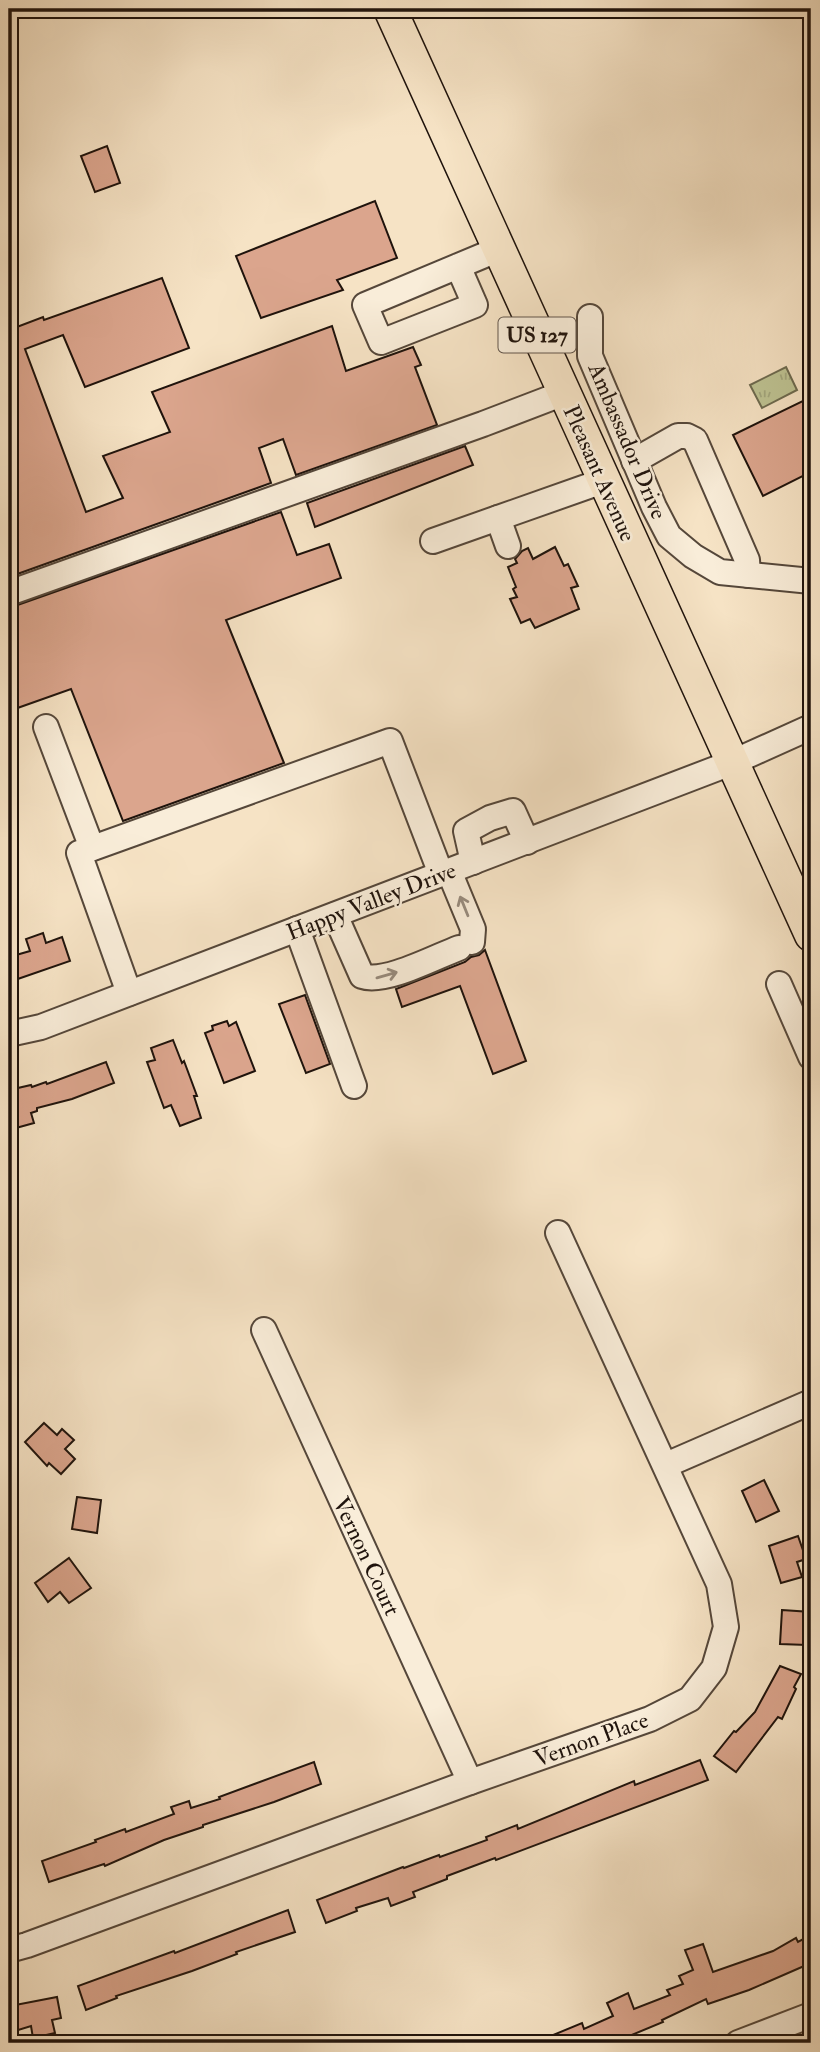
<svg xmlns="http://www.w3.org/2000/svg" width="820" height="2052" viewBox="0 0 820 2052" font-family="'IM FELL Double Pica',serif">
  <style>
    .grass { fill: url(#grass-tufts); stroke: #6e6b50; stroke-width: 2 }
    .building { fill: #dba58d; stroke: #1f130c; stroke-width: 2 }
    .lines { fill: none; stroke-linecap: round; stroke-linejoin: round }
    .minor-casing { stroke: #55473a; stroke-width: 28 }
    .major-casing { stroke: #1f130c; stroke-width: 35 }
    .minor { stroke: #f9edd9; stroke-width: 24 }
    .major { stroke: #f6e3c5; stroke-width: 32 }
    .oneway { stroke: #978b7d }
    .labels { text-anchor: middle; stroke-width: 5; stroke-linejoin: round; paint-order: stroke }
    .shield { fill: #f9edd9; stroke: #60544a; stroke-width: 2 }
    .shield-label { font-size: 21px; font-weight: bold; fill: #1f130c }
    .street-label { font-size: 23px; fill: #1f130c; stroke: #f9edd9 }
  </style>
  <defs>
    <pattern id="grass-tufts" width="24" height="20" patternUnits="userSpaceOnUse" patternTransform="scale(1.75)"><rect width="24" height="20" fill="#bec393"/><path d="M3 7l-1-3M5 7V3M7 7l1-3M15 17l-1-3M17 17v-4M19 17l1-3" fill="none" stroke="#a3a77e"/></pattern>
  </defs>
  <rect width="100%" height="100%" fill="#f6e3c5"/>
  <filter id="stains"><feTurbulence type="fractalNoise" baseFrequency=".00286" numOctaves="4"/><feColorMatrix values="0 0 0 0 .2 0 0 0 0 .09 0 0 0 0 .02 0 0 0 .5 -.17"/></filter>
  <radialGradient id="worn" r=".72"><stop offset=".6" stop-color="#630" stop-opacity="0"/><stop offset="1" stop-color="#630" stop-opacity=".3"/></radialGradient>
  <!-- grass -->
  <polygon class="grass" points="786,367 797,390 762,408 750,385"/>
  <!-- building -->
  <g class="building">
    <polygon points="107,146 120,183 95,192 81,156"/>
    <polygon points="375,201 397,258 337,280 343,290 261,318 236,256"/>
    <polygon points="162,278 189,348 85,387 63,335 25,349 86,512 123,498 103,456 170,432 152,392 332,326 346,371 413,347 421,365 415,367 437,425 296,475 283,439 259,448 271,483 9,577 9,330 43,317 44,320"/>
    <polygon points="811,397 811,472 763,496 733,435"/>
    <polygon points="465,446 473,465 315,527 307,503"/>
    <polygon points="281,512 297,555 329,544 341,578 226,620 284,763 123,821 71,689 9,711 9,608"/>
    <polygon points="555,547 564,566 568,564 578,586 571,588 579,609 535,628 530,619 521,623 510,599 517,597 513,589 516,587 508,567 517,563 515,559 522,551 528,548 533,559"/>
    <polygon points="43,933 46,943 62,937 70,961 9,982 9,957 30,951 26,939"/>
    <polygon points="485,950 526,1061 493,1074 460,986 402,1007 396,989 465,962 471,957 479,955"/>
    <polygon points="305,995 330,1064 306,1073 279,1004"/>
    <polygon points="227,1021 229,1026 236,1022 255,1071 224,1083 205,1033 213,1030 212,1026"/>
    <polygon points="173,1040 182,1063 184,1061 197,1096 194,1096 201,1118 180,1126 171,1105 164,1108 147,1062 155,1060 151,1048"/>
    <polygon points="106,1062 114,1083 72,1099 37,1108 37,1111 31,1113 34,1123 16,1128 13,1117 9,1118 9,1090 31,1085 32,1087 46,1082 47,1084"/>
    <polygon points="44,1423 57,1435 62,1429 74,1440 65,1449 75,1459 61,1474 49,1463 47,1466 25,1442"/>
    <polygon points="764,1480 779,1511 756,1522 742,1491"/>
    <polygon points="77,1497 101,1500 97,1533 72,1529"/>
    <polygon points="798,1536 806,1559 797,1562 802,1577 781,1583 769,1546"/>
    <polygon points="69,1558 91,1588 69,1603 60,1592 48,1602 35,1583"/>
    <polygon points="782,1610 811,1612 811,1626 808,1626 807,1645 780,1644"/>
    <polygon points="780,1666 801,1674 794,1687 796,1689 782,1719 778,1717 736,1772 714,1756 734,1731 736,1732 755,1712"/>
    <polygon points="700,1760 708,1780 496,1860 495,1858 447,1876 447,1879 413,1892 415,1897 391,1906 388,1898 356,1908 357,1911 326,1923 317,1900 403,1867 404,1868 439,1855 440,1857 487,1840 486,1837 517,1825 518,1829 634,1781 635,1785"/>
    <polygon points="314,1762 321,1784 274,1802 203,1825 203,1827 164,1840 105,1866 104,1864 49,1882 42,1861 96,1842 95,1840 125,1829 126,1832 174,1814 171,1807 189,1801 191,1808 220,1799 219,1797"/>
    <polygon points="288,1910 295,1932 236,1952 237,1954 192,1971 116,1996 117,1998 86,2010 78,1986 174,1951 175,1953"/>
    <polygon points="811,1935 811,1963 749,1990 708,2004 706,1999 662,2020 663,2022 622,2039 621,2036 604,2043 534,2043 582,2023 584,2029 613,2016 607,2003 628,1993 634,2009 670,1995 667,1990 683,1984 679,1976 693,1970 685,1950 703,1944 713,1972 773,1951 796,1938 798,1942"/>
    <polygon points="57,1997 61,2018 52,2020 55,2033 33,2038 31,2026 15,2031 10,2006"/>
  </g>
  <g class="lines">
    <!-- minor casing -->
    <g class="minor-casing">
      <g id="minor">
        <polyline points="458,266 475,305 381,342 365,305 499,249"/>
        <polyline points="590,317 590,356 654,507 669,536 693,556 720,572 811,581"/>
        <polyline points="634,461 678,436 687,436 695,440 747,560 748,575"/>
        <polyline points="498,518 603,481"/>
        <polyline points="433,541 498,518 508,546"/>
        <polyline points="9,593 483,424 564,393"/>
        <polyline points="46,727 92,848"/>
        <polyline points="473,862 466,831 490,818 513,811 527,842"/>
        <polyline points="449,871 473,929 472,942"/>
        <path d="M335,915L362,976C385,984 435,957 459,948"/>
        <polyline points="297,929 354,1086"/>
        <polyline points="779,984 811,1057"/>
        <polyline points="129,993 79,853 390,741 441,874"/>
        <polyline points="9,1034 41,1027 731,763 811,727"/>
        <polyline points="264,1330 470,1782"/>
        <polyline points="666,1465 811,1402"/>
        <polyline points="9,1950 27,1945 470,1782 650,1719 690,1699 714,1668 726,1627 719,1584 558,1233"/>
        <polyline points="738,2043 811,2015"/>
      </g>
    </g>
    <!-- major casing -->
    <g class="major-casing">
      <polyline id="major" points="390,9 811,935"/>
    </g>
    <!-- minor -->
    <use href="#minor" class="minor"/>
    <!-- major -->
    <use href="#major" class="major"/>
  </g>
  <!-- one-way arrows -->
  <defs><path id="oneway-shaft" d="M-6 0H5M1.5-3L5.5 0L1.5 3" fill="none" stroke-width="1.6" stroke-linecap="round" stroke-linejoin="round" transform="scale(1.75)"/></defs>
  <g class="oneway">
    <use href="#oneway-shaft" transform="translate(464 906) rotate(-112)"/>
    <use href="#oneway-shaft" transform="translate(387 975) rotate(-16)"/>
  </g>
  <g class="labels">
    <!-- shield labels -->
    <rect class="shield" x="498.5" y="317.5" width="77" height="35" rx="5"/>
    <g class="shield-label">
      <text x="537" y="342">US 127</text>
    </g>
    <!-- street labels -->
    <g class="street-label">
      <text transform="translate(628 441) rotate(67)" y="8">Ambassador Drive</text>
      <text transform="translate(600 473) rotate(66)" y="8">Pleasant Avenue</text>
      <text transform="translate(371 901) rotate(-21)" y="8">Happy Valley Drive</text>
      <text transform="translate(367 1556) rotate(65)" y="8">Vernon Court</text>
      <text transform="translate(591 1739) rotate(-20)" y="8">Vernon Place</text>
    </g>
  </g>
  <!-- margin -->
  <rect width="820" height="2052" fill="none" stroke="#f6e3c5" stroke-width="35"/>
  <rect x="10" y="10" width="799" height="2031" fill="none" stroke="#1f130c" stroke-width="3.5"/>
  <rect x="18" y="18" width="785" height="2017" fill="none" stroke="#1f130c" stroke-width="2"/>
  <rect width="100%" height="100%" filter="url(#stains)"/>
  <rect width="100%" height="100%" fill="url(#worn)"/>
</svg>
